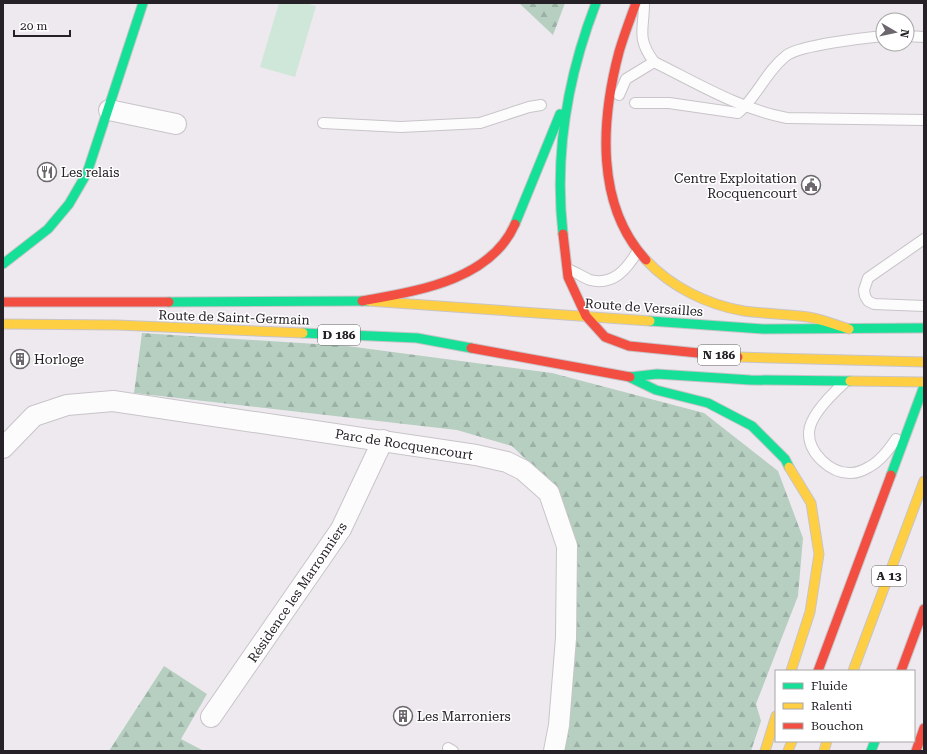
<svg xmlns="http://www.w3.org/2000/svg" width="927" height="754" viewBox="0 0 927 754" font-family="'Roboto Serif',serif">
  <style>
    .forest { fill: url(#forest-firs) }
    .garden { fill: #cee7d8 }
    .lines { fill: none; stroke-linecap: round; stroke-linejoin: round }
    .lane-casing { stroke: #c8c4c8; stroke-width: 12 }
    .street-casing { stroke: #c8c4c8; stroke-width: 22 }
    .fast-casing { stroke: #c8c4c8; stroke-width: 11 }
    .slow-casing { stroke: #c8c4c8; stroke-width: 11 }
    .jam-casing { stroke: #c8c4c8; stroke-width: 11 }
    .lane { stroke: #fcfcfd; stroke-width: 10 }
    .street { stroke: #fcfcfd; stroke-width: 20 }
    .fast { stroke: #16e098; stroke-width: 9 }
    .slow { stroke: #ffcf43; stroke-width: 9 }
    .jam { stroke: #f24e42; stroke-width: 9 }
    .labels { text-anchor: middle; stroke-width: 3; stroke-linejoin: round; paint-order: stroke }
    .shield { fill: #fff; stroke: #666467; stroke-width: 1 }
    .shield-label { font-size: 12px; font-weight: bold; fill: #252126 }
    .poi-label { font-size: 13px; fill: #252126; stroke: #fff; text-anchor: start }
    .street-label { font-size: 13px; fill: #252126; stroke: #fff }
  </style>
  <defs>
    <pattern id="forest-firs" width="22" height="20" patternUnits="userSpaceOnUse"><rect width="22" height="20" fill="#b6cfc0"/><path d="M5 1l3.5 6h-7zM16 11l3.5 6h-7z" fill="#9cb1a5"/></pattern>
  </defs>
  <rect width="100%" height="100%" fill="#eee9ef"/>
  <!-- forest -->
  <g class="forest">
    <polygon points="519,3 565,3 553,35"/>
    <polygon points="142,333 347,346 552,373 704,413 778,471 803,538 798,596 756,704 761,721 751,751 558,751 568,547 546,479 512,446 457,430 134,393"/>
    <polygon points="164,666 207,694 181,739 204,751 109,751"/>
  </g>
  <!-- garden -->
  <polygon class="garden" points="279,3 305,3 316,6 295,77 260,67"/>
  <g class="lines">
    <!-- lane casing -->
    <g class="lane-casing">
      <g id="lane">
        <polyline points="907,36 924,37"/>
        <path d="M654,62C697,83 739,109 787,118L924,120"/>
        <path d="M619,95L626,79L654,62C636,37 644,31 644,3"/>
        <path d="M635,103H669L738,113C757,97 766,71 787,55C802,45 863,38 883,36"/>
        <polyline points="323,123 401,127 480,123 529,107 541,105"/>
        <polyline points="924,239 868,278 864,290 865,296 868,301 874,304 924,306"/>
        <path d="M568,269C575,272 583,277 590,280C613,286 627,269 637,252"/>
        <path d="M844,383C832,394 810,415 809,432C808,453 831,474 851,473C856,473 864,470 869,467C879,462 890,448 896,439"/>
        <polyline points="448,748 453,751"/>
      </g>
    </g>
    <!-- street casing -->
    <g class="street-casing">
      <g id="street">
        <polyline points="109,110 176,124"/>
        <polyline points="3,448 34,416 67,405 113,401 476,455 507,462 523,470 549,493 567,546 566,638 559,725 554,751"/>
        <polyline points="211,717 341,529 383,440"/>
      </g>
    </g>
    <!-- fast casing -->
    <g class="fast-casing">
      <g id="fast">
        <polyline points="515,224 560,114"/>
        <path d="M563,234C554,154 567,78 596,3"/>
        <polyline points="3,264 48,229 69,204 87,173 143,3"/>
        <polyline points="169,302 368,301"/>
        <polyline points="650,321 763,329 924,328"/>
        <polyline points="303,333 417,338 471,348"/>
        <polyline points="629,377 656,390 708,403 752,426 785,459 789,467"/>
        <polyline points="630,377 657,374 750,380 850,381"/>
        <polyline points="891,475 924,386"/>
        <polyline points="871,751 875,741"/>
      </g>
    </g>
    <!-- slow casing -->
    <g class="slow-casing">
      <g id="slow">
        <path d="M646,260C671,287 708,305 744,311C766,314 787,314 808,317C822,319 835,325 849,329"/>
        <polyline points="368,301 650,321"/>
        <polyline points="3,324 117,325 303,333"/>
        <polyline points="738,357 924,362"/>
        <polyline points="850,381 924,382"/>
        <polyline points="789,467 811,503 819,554 810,612 791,671"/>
        <polyline points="853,671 924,481"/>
        <polyline points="765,751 776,716"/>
        <polyline points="788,751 792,741"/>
        <polyline points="824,751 827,741"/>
      </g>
    </g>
    <!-- jam casing -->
    <g class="jam-casing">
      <g id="jam">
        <path d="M636,3C630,19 624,35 619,52C601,120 595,205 646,260"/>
        <polyline points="563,234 568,277 586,316 605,337 629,346 738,357"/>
        <path d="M362,301C416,291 490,281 515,224"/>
        <polyline points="3,302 169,302"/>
        <polyline points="471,348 630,377"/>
        <polyline points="818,671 891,475"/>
        <polyline points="901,671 924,609"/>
        <polyline points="916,751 924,728"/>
      </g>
    </g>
    <!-- lane -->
    <use href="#lane" class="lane"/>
    <!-- street -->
    <use href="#street" class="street"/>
    <!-- fast -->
    <use href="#fast" class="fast"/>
    <!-- slow -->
    <use href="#slow" class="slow"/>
    <!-- jam -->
    <use href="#jam" class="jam"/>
  </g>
  <!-- icons -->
  <defs>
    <g id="restaurant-ring" transform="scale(1)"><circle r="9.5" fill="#fff" stroke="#6b676c" stroke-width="1.5"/><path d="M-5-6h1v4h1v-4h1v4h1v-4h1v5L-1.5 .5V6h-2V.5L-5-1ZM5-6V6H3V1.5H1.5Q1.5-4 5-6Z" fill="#6b676c"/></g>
    <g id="civic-ring" transform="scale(1)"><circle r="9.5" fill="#fff" stroke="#6b676c" stroke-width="1.5"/><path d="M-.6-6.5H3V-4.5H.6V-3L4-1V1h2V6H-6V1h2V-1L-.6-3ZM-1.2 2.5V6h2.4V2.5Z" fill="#6b676c"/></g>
    <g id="building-ring" transform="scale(1)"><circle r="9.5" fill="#fff" stroke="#6b676c" stroke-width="1.5"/><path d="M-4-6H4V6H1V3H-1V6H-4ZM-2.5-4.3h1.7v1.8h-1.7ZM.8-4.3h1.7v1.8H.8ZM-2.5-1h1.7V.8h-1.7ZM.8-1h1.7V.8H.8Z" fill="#6b676c"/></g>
  </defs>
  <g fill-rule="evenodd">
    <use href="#restaurant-ring" x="47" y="172"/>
    <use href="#civic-ring" x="811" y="185"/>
    <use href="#building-ring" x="20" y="359"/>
    <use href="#building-ring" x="403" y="716"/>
  </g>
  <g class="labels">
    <!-- shield labels -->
    <g class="shield">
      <rect x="318" y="325" width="42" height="20" rx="3"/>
      <rect x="698" y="345" width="42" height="20" rx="3"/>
      <rect x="872" y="566" width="34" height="20" rx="3"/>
    </g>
    <g class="shield-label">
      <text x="339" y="339">D 186</text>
      <text x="719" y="359">N 186</text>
      <text x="889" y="580">A 13</text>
    </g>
    <!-- poi labels -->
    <g class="poi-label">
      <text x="61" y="177">Les relais</text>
      <text x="797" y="183" text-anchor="end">Centre Exploitation<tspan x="797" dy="15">Rocquencourt</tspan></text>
      <text x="34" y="364">Horloge</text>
      <text x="417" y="721">Les Marroniers</text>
    </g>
    <!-- street labels -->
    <g class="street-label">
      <text transform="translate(644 307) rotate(4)" y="5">Route de Versailles</text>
      <text transform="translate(234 317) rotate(2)" y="5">Route de Saint-Germain</text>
      <text transform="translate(404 444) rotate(9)" y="5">Parc de Rocquencourt</text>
      <text transform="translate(297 592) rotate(-56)" y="5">Résidence les Marronniers</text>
    </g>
  </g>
  <!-- border -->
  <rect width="927" height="754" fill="none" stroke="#252126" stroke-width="8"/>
  <!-- legend -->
  <rect x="775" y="670" width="140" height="72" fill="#ffffff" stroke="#a8a6a8"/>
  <rect x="783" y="683" width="20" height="6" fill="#16e098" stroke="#a8a6a8"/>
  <text x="811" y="690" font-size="12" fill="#252126">Fluide</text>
  <rect x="783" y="703" width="20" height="6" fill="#ffcf43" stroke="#a8a6a8"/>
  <text x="811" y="710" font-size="12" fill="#252126">Ralenti</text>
  <rect x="783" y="723" width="20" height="6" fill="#f24e42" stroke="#a8a6a8"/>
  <text x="811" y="730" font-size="12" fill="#252126">Bouchon</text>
  <!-- north arrow -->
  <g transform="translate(895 32) rotate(99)"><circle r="19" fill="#ffffff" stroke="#a8a6a8"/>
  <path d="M0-3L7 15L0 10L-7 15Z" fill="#6b676c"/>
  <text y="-6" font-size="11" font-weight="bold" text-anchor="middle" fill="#252126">N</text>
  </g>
  <!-- scale -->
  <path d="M14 30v6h56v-6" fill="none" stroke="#252126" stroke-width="2"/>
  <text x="20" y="30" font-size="12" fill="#252126" stroke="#ffffff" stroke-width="3" paint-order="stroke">20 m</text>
</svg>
